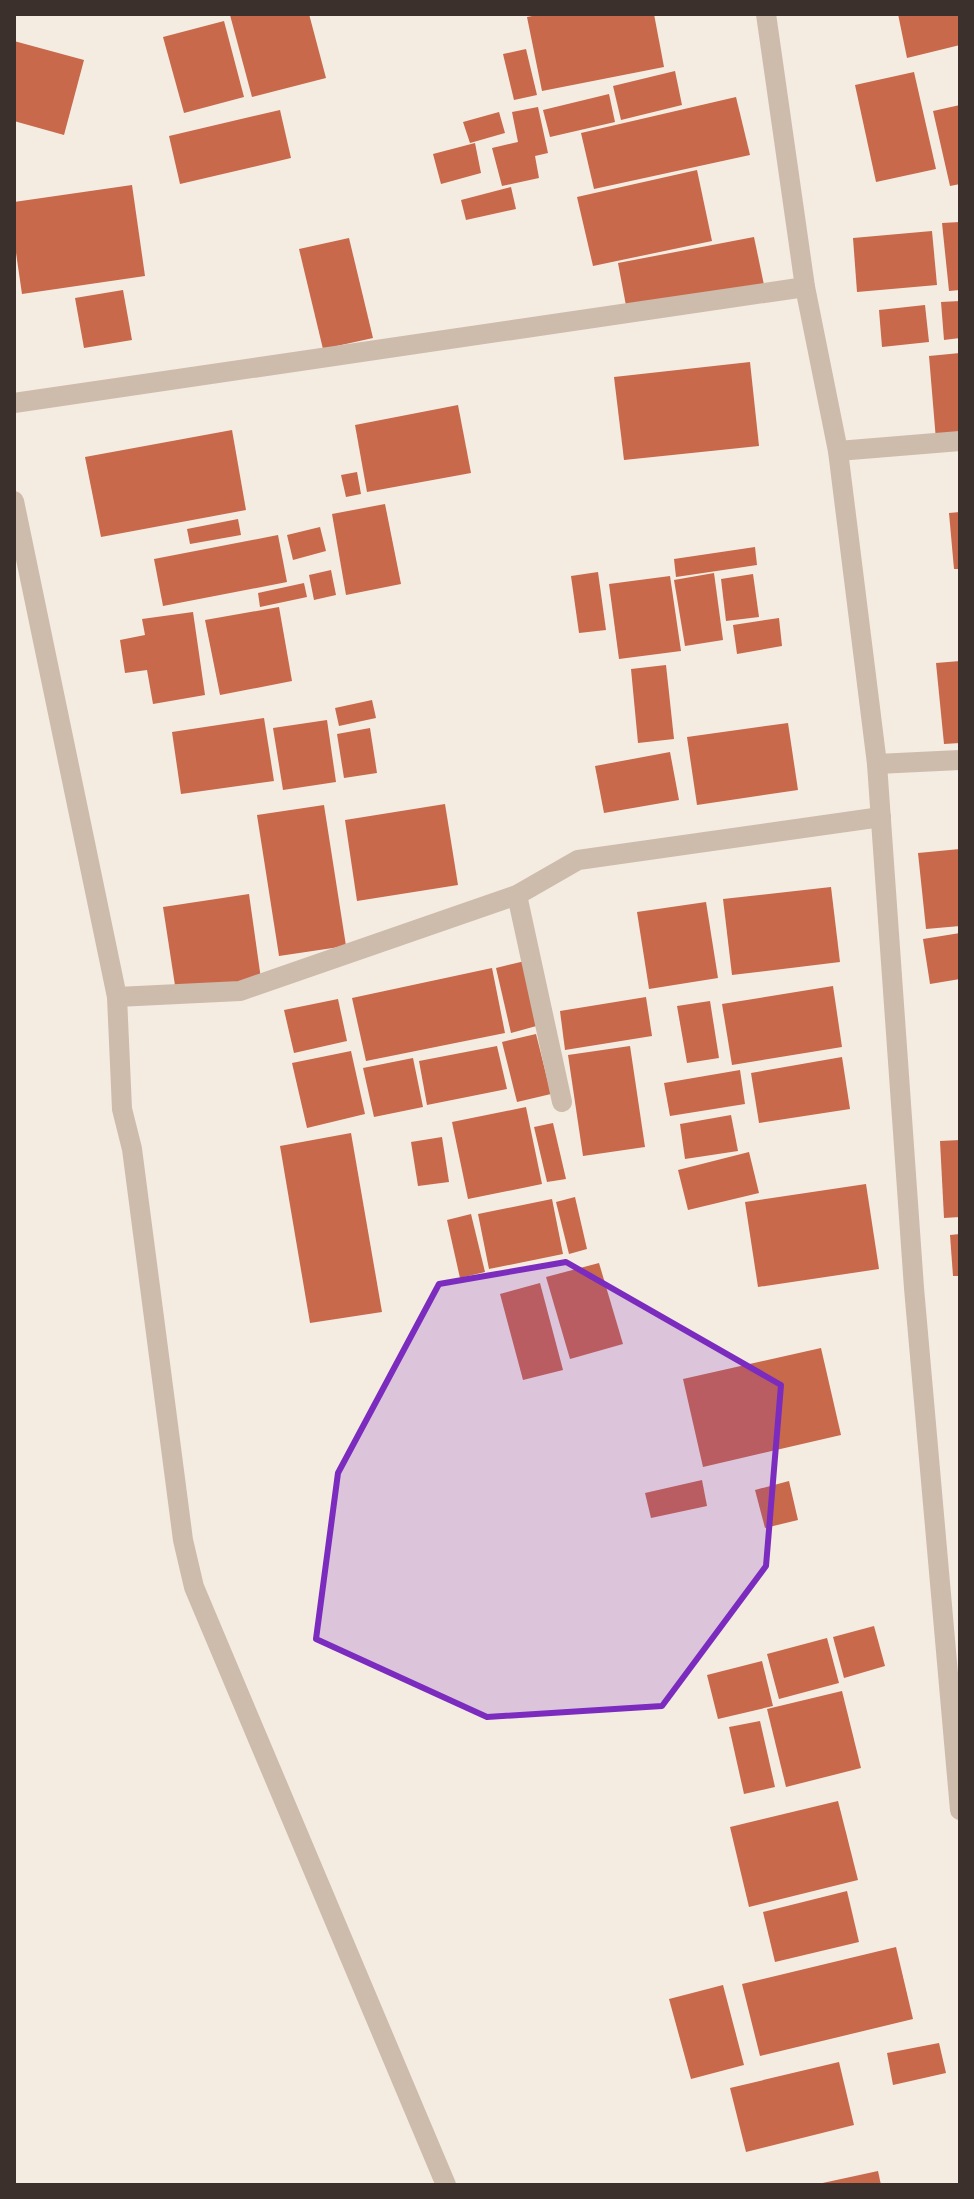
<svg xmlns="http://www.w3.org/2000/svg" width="974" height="2199" viewBox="0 0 974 2199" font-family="'Fira Sans Condensed',sans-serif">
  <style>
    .building { fill: #c8694b }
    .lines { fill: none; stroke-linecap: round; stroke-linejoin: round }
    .minor { stroke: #cdbbac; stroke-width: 20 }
    .marked { fill: #7b2cbf; fill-opacity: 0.2; stroke: #7b2cbf; stroke-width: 6; stroke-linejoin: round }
  </style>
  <rect width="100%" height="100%" fill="#f4ebe1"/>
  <!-- building -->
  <g class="building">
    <polygon points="235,14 309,14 326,78 252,97 230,15"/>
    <polygon points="543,14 654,14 664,67 542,91 527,17"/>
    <polygon points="898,14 960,14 960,45 907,58"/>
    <polygon points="224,21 244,97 184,113 163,37"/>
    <polygon points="14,41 84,60 64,135 14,121"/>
    <polygon points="526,49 537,95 514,100 503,54"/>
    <polygon points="675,71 682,105 621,120 613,86"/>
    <polygon points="914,72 936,169 876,182 855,85"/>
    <polygon points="609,94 615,122 550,137 543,110"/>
    <polygon points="736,97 750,155 594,189 581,133"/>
    <polygon points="960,105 960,184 950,186 933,111"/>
    <polygon points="538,107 548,153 535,156 539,178 502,186 492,148 518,142 512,112"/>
    <polygon points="280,110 291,158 180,184 169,136"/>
    <polygon points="499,112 505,133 470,143 463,122"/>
    <polygon points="475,143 481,173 441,184 433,154"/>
    <polygon points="697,170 712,241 593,266 577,197"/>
    <polygon points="132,185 145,276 22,294 14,239 14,202"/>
    <polygon points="511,187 516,209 466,220 461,200"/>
    <polygon points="960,222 960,290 949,291 942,223"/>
    <polygon points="932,231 937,285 857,292 853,238"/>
    <polygon points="754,237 764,285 627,311 618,263"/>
    <polygon points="349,238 373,338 323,349 299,249"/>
    <polygon points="123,290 132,340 84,348 75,298"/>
    <polygon points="960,301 960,338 944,340 941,302"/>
    <polygon points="925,305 929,342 882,347 879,310"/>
    <polygon points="960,353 960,438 936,440 929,356"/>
    <polygon points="750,362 759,446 624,460 614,377"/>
    <polygon points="458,405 471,473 367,492 355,425"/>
    <polygon points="232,430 246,510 101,537 85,457"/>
    <polygon points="357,472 361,494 346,497 341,475"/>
    <polygon points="385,504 401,584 346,595 332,514"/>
    <polygon points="960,512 960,569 954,569 949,513"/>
    <polygon points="238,519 241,535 190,544 187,529"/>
    <polygon points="320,527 326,551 293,560 287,535"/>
    <polygon points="278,535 287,582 163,606 154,559"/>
    <polygon points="755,547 757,565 676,577 674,559"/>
    <polygon points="331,570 336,595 314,600 309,575"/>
    <polygon points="598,572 606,630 579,633 571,576"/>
    <polygon points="714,573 723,640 685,646 674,580"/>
    <polygon points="753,574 759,617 726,621 721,579"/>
    <polygon points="670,576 681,651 619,659 609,584"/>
    <polygon points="304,583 307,597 260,607 258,593"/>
    <polygon points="279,607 292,681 220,695 205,620"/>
    <polygon points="193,612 205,695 153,704 147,670 125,673 120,640 145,635 142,619"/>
    <polygon points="779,618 782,646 737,654 733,625"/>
    <polygon points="960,661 960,743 944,744 936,663"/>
    <polygon points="666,665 674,739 638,743 631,669"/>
    <polygon points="372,700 376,718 339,726 335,708"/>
    <polygon points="264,718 274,781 181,794 172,732"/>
    <polygon points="327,720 336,782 283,790 273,728"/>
    <polygon points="788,723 798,790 697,805 687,737"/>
    <polygon points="370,728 377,773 344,778 337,734"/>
    <polygon points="670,752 679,800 604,813 595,766"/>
    <polygon points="445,804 458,885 357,901 345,820"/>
    <polygon points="324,805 346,946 279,956 257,815"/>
    <polygon points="960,849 960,926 926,929 918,853"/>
    <polygon points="831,887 840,962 732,975 723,899"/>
    <polygon points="249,894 261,979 176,992 163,907"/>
    <polygon points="706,902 718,978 649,989 637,912"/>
    <polygon points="960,933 960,979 930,984 923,939"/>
    <polygon points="525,961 540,1025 511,1033 496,968"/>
    <polygon points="492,968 505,1033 366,1061 352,998"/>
    <polygon points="833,986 842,1047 732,1065 722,1004"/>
    <polygon points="646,997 652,1036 565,1050 560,1011"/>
    <polygon points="338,999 347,1041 294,1053 284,1010"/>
    <polygon points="710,1001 719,1058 687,1063 677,1006"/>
    <polygon points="536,1034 551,1094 517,1102 502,1042"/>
    <polygon points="497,1046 507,1089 427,1105 419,1061"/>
    <polygon points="630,1046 645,1147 583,1156 568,1055"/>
    <polygon points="351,1051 365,1114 307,1128 292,1063"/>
    <polygon points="842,1057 850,1109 759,1123 751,1073"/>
    <polygon points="413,1058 423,1107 374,1117 363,1068"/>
    <polygon points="740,1070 745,1104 670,1116 664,1083"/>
    <polygon points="526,1107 542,1184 468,1199 452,1122"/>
    <polygon points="731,1115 738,1151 685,1159 680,1124"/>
    <polygon points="553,1123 566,1179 547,1182 534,1127"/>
    <polygon points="351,1133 382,1312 310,1323 280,1146"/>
    <polygon points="442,1137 449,1182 418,1186 411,1142"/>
    <polygon points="960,1140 960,1217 944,1218 940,1141"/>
    <polygon points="749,1152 759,1193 688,1210 678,1170"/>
    <polygon points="866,1184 879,1269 758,1287 745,1202"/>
    <polygon points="575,1197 587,1249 569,1254 556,1202"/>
    <polygon points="552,1199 563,1254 489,1269 478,1214"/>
    <polygon points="471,1214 485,1272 460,1278 447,1220"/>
    <polygon points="960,1234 960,1276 953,1276 950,1235"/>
    <polygon points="599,1263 623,1344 570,1359 546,1277"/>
    <polygon points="540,1283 563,1370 523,1380 500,1294"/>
    <polygon points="821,1348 841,1435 703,1467 683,1379"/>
    <polygon points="702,1480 707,1506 651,1518 645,1493"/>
    <polygon points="789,1481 798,1520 765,1528 755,1490"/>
    <polygon points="874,1626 885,1666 844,1678 833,1637"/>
    <polygon points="827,1638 839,1683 779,1699 767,1654"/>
    <polygon points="762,1661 773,1706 718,1719 707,1675"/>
    <polygon points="842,1691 861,1768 786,1787 767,1709"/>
    <polygon points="760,1721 775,1787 744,1794 729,1727"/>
    <polygon points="838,1801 858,1880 749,1907 730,1827"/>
    <polygon points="847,1891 859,1942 775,1962 763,1912"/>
    <polygon points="896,1947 913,2019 760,2056 742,1984"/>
    <polygon points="723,1985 744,2065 691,2079 669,1999"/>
    <polygon points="939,2043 946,2073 893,2085 887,2053"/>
    <polygon points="839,2062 854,2125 746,2152 730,2088"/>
    <polygon points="878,2171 881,2185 818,2185 818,2184"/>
  </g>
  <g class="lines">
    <!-- minor -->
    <g class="minor">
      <polyline points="766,14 805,287 838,451 877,764 914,1288 960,1810"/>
      <polyline points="14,403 805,287"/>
      <polyline points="838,451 960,441"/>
      <polyline points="14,501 117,997 240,991 517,895 578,860 881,817"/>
      <polyline points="877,764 960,760"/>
      <polyline points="517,895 562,1102"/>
      <polyline points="117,997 122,1109 132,1149 183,1540 194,1587 446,2185"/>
    </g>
  </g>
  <!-- marked area -->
  <path class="marked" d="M566,1262L781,1385L766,1566L662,1706L487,1717L316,1639L338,1473L439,1284Z"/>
  <!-- border -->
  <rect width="974" height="2199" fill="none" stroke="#3b302b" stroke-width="32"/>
</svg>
